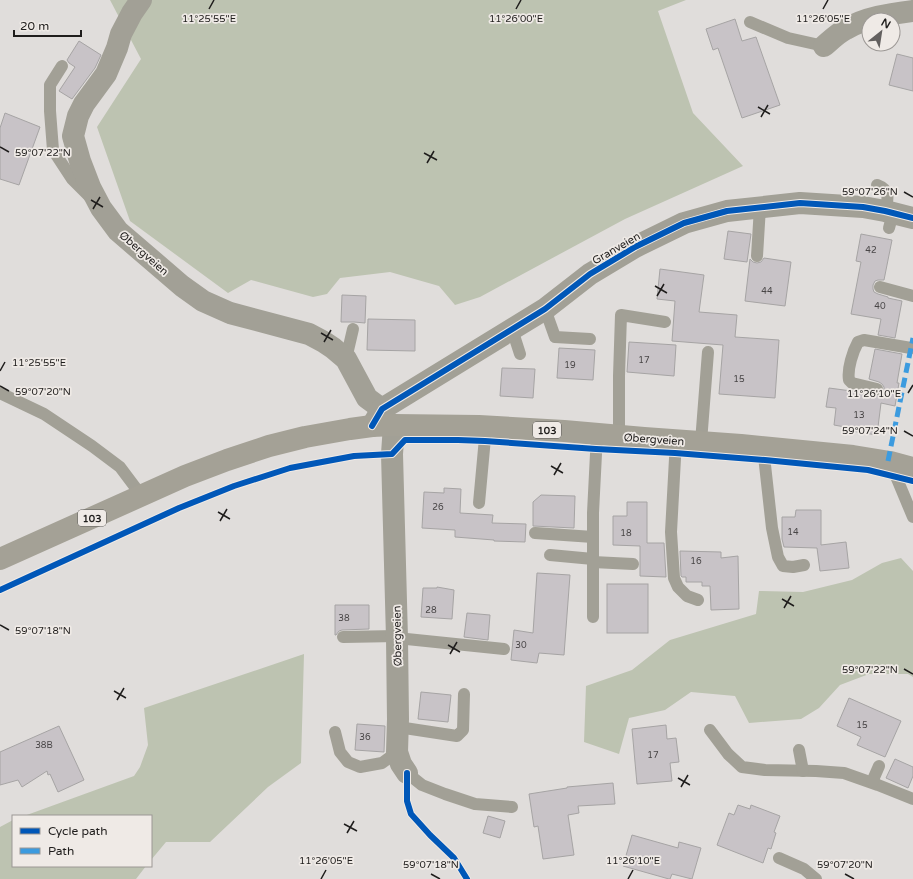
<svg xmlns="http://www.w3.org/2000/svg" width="913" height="879" viewBox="0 0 913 879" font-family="'Varela Round',sans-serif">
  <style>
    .forest { fill: #bdc3b1 }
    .building { fill: #c8c3c7; stroke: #a6a4a4 }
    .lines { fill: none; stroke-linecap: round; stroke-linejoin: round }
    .service { stroke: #a2a096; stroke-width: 12 }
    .minor { stroke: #a2a096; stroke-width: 22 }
    .primary { stroke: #a4a196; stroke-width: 22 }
    .quiet { stroke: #3c9bdf; stroke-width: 5; stroke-dasharray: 10 5; stroke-linecap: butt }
    .cycleway-casing { stroke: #efeae6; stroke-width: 8 }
    .cycleway { stroke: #0057b8; stroke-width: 6 }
    .ticks { fill: none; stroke: #1f1d1c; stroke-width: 1.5 }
    .labels { text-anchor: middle; stroke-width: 3.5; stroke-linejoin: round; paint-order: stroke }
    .number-label { font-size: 9px; fill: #494647 }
    .shield { fill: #efeae6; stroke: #5d5a59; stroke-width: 1 }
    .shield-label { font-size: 10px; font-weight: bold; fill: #1f1d1c }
    .street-label { font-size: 11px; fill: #1f1d1c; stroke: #efeae6 }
    .ticks-label { font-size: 10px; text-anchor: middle; fill: #1f1d1c; stroke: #efeae6; stroke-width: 3.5; stroke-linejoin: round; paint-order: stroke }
  </style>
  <rect width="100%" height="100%" fill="#e0dddb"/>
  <!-- forest -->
  <g class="forest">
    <polygon points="110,0 686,0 658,11 693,113 743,166 625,219 480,297 455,305 439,286 390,272 340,278 327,294 313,297 251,280 228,293 130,221 97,127 141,59"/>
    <polygon points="901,558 913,571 913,677 908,674 869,674 840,685 819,708 801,719 749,723 735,696 691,692 665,710 629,718 619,754 584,742 586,686 632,670 670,640 756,614 759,591 803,592 852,580 882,563"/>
    <polygon points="304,654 301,763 268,787 210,842 166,842 151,860 151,816 24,816 134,776 140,767 148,745 144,708"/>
    <polygon points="13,820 13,866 146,866 136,879 0,879 0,827"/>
  </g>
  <!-- building -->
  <g class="building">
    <polygon points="735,19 742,41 756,37 780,105 742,118 718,48 713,50 706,29"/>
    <polygon points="79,41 101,55 95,68 72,99 59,91 75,67 69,63 67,60"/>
    <polygon points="897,54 913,58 913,91 889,85"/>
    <polygon points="5,113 40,127 19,185 0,179 0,128"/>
    <polygon points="728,231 751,234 747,262 724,259"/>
    <polygon points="861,234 892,240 884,280 878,280 875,281 873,285 873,289 874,292 878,294 888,297 888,298 902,301 895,338 878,335 881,319 851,314 861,262 856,261"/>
    <polygon points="764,258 791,262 785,306 745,301 750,259 753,262 757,263 761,262"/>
    <polygon points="660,269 704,275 699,312 737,315 735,337 779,340 775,398 719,394 723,345 672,341 675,301 657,299"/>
    <polygon points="342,295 366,296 365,323 354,322 341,322"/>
    <polygon points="368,319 415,320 415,351 367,350"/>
    <polygon points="629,342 676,345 674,376 627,372"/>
    <polygon points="559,348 595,350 593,380 557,378"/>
    <polygon points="875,349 902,354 897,383 899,383 895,406 881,403 877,435 845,430 845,427 834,425 836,408 826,407 829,388 859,392 875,396 879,396 883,394 884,391 884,387 882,384 879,382 869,379"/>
    <polygon points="502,368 535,369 533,398 500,396"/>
    <polygon points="444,488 461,489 460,513 493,515 492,523 526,524 525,542 494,541 494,540 455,537 455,530 422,528 424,492 444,493"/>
    <polygon points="541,495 575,496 574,528 533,526 533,502"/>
    <polygon points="627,502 647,502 647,543 664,543 666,577 640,576 640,546 613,545 613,516 627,516"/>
    <polygon points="796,510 821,510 821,545 846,542 849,568 820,571 817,548 784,547 782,539 782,517 795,517"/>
    <polygon points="680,551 721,552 721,558 738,556 739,609 711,610 710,586 702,586 702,582 686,582 686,577 682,577 681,576"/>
    <polygon points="537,573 570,575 564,655 539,653 537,663 511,660 514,630 533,633"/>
    <rect x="607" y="584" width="41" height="49"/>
    <polygon points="437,587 454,590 452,619 421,617 423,588 437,588"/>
    <polygon points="335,605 369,605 369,629 342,630 339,631 336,635 335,635"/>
    <polygon points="467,613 490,615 488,640 464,637"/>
    <polygon points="421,692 451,695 448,722 418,719"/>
    <polygon points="849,698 901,721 885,757 857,745 861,737 837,726"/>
    <polygon points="357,724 385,726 384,752 355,750"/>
    <polygon points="666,725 667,739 676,738 679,762 670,763 672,781 637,784 632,729"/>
    <polygon points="59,726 84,780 58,792 50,774 48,775 47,771 22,787 18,780 0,785 0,752"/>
    <polygon points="895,759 913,767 913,776 908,788 886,778"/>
    <polygon points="613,783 615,804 578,806 579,813 568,815 574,855 543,859 538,826 534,827 529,794 567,788 567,787"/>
    <polygon points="738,805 750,809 751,805 780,816 774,832 776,833 771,849 768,848 763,863 717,845 729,813 734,815"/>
    <polygon points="488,816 505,821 500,838 483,833"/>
    <polygon points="632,835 678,848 679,842 701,848 692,879 672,874 670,879 669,879 623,866"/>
  </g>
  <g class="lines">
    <!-- service -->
    <g class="service">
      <polyline points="750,22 788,38 824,46"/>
      <polyline points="62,66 50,85 50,111 53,150 72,179 89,196"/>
      <path d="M877,185C891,190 888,200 885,211"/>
      <polyline points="889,228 893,213"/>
      <polyline points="757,256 760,207"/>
      <polyline points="880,287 913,296"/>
      <polyline points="545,309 555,337 590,339"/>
      <polyline points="512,329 520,354"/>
      <polyline points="346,359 353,329"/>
      <path d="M877,389L852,383L849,380C847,369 853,351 858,342L864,340L911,348"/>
      <polyline points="0,393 44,414 92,446 120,467 141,495"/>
      <polyline points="619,436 619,376 621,315 665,322"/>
      <polyline points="676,440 671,532 674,578 678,587 687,596 698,600"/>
      <polyline points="701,442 708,352"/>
      <polyline points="763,447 772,528 778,557 783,566 793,567 804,565"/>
      <polyline points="890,462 913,517"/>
      <polyline points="479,503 486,427"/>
      <polyline points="535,533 593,537"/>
      <polyline points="550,555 593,559"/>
      <polyline points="593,562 633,564"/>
      <polyline points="593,617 593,513 597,434"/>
      <polyline points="343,637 397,636"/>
      <polyline points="397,638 504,649"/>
      <polyline points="398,727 457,736 463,730 464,694"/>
      <polyline points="710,730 728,754 742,767 765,770 816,771 844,773 878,785 913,799"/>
      <polyline points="335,732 340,752 348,762 360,767 382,763 397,752"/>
      <polyline points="799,750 803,771"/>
      <polyline points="407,773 422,785 445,794 475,804 512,807"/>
      <polyline points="872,782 879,766"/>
      <polyline points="779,858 804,869 816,879"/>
    </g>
    <!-- minor -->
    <g class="minor">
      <polyline points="141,0 132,13 121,34 117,48 106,74 84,104 78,116 73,136 80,161 90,187 101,208 118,231 182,286 203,301 230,313 309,334 324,342 333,348 346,359 367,398 382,409"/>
      <path d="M824,46C831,40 838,33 846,29C866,17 890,14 913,11"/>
      <polyline points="394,425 392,454 397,638 398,719 397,752 401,764 407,773"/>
      <polyline points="372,426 382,409 545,309 590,274 635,247 684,223 727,211 800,203 863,207 885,211 913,218"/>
    </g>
    <!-- primary -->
    <polyline class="primary" points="0,559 185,476 227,460 269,446 305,437 350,429 372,426 394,425 479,426 564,431 644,438 741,445 853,456 890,462 913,468"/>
    <!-- quiet -->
    <polyline class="quiet" points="888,461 913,338"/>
    <!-- cycleway casing -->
    <g class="cycleway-casing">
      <g id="cycleway">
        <polyline points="372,426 382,409 545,309 590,274 635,247 684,223 727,211 800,203 863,207 885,211 913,218"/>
        <polyline points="0,590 179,508 234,486 290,468 354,456 392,454 405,440 458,440 485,441 596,449 675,453 765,460 868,470 913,481"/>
        <polyline points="407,773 407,801 411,814 430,835 454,858 467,879"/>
      </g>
    </g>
    <!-- cycleway -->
    <use href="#cycleway" class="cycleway"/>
  </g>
  <!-- ticks -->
  <path class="ticks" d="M209,9L214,0M516,9L521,0M823,9L828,0M758,107L770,114M761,117L768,105M0,147L9,152M424,153L437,160M427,163L434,151M904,192L913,197M91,200L103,207M93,209L100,197M655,286L667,293M657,296L664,284M321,333L333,340M324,342L331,330M0,371L5,362M0,386L9,391M908,393L913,385M904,431L913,436M551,466L563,473M554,475L561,463M218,512L230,519M220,521L227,509M782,599L794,606M784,608L791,596M0,625L9,630M448,645L460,652M450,654L457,642M904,669L913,674M114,691L126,698M117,700L124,688M678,778L690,785M681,787L688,775M344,824L357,831M347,833L354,821M431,874L440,879M845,874L854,879M321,879L326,870M628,879L633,870"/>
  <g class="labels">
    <!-- number labels -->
    <g class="number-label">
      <text x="871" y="253">42</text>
      <text x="767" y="294">44</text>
      <text x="880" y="309">40</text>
      <text x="644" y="363">17</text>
      <text x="570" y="368">19</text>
      <text x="739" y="382">15</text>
      <text x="859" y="418">13</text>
      <text x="438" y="510">26</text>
      <text x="793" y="535">14</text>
      <text x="626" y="536">18</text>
      <text x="696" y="564">16</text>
      <text x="431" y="613">28</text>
      <text x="344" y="621">38</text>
      <text x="521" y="648">30</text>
      <text x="862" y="728">15</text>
      <text x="365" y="740">36</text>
      <text x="44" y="748">38B</text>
      <text x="653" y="758">17</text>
    </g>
    <!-- shield labels -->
    <g class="shield">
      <rect x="533" y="422" width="28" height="16" rx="3"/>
      <rect x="78" y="510" width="28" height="16" rx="3"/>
    </g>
    <g class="shield-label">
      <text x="547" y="434">103</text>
      <text x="92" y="522">103</text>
    </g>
    <!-- street labels -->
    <g class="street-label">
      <text transform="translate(616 248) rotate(-30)" y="4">Granveien</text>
      <text transform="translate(144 253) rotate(41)" y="4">Øbergveien</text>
      <text transform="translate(654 439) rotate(4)" y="4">Øbergveien</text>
      <text transform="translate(397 636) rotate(-91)" y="4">Øbergveien</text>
    </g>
  </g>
  <g class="ticks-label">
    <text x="209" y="22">11°25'55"E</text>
    <text x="516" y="22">11°26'00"E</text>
    <text x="823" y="22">11°26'05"E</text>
    <text x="43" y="156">59°07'22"N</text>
    <text x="870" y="195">59°07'26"N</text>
    <text x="39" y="366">11°25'55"E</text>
    <text x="43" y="395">59°07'20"N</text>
    <text x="874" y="397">11°26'10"E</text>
    <text x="870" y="434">59°07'24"N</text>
    <text x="43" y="634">59°07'18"N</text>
    <text x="870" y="673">59°07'22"N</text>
    <text x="326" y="864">11°26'05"E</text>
    <text x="633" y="864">11°26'10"E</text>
    <text x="431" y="868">59°07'18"N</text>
    <text x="845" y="868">59°07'20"N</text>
  </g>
  <!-- legend -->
  <rect x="12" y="815" width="140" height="52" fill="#efeae6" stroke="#9c9895"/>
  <rect x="20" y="828" width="20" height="6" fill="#0057b8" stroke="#9c9895"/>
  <text x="48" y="835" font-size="12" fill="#1f1d1c">Cycle path</text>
  <rect x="20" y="848" width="20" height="6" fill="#3c9bdf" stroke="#9c9895"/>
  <text x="48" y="855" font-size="12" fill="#1f1d1c">Path</text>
  <!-- north arrow -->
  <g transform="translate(881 32) rotate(30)"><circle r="19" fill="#efeae6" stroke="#9c9895"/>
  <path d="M0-3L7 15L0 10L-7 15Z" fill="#63605f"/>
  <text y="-6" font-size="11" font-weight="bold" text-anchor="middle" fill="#1f1d1c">N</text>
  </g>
  <!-- scale -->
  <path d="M14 30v6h67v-6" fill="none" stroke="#1f1d1c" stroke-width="2"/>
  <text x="20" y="30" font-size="12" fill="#1f1d1c" stroke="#efeae6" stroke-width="3" paint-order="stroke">20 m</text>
</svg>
